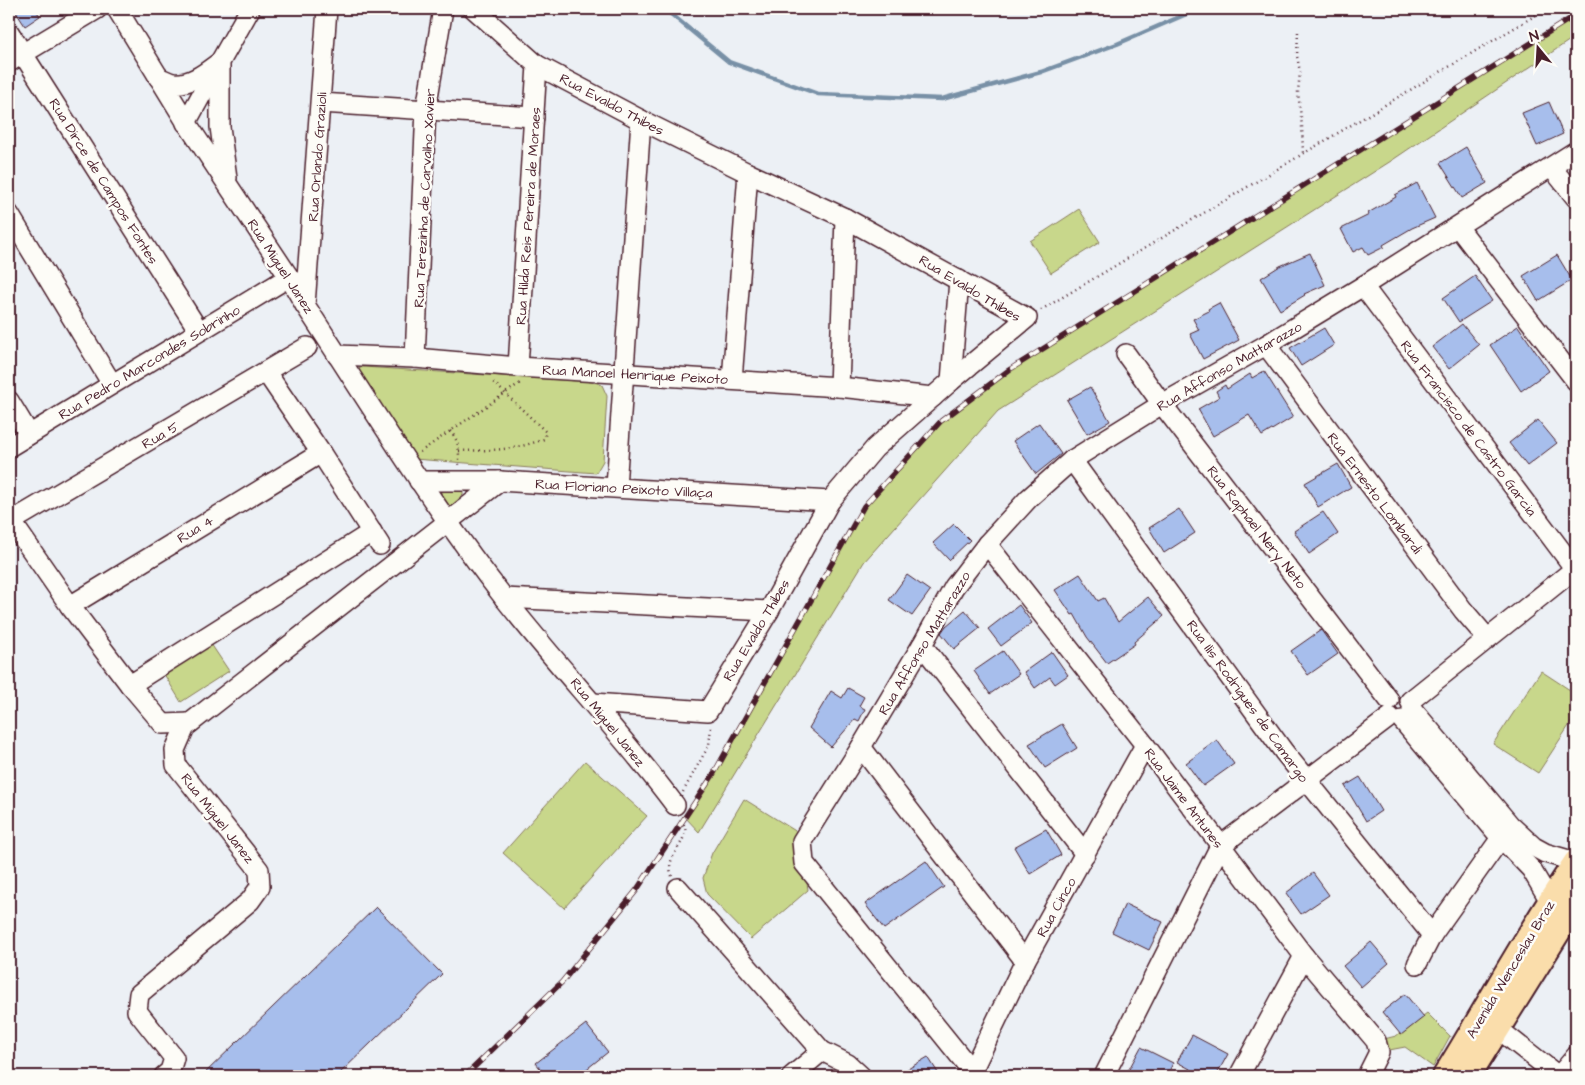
<svg xmlns="http://www.w3.org/2000/svg" width="1585" height="1085" viewBox="0 0 1585 1085" font-family="'Architects Daughter',sans-serif">
  <style>
    .green { fill: #c8d78b; stroke: #897b5b }
    .lines { fill: none; stroke-linecap: round; stroke-linejoin: round }
    .stream { stroke: #7890a6; stroke-width: 4.5 }
    .building { fill: #a7beec; stroke: #4a1f2b }
    .minor-casing { stroke: #4a1f2b; stroke-width: 22 }
    .major-casing { stroke: #4a1f2b; stroke-width: 28 }
    .path { stroke: #4a1f2b; stroke-width: 2.5; stroke-dasharray: 1 4; stroke-linecap: butt }
    .minor { stroke: #fdfcf7; stroke-width: 19 }
    .major { stroke: #faddab; stroke-width: 24 }
    .rail-casing { stroke: #4a1f2b; stroke-width: 5.5 }
    .rail { stroke: #fdfcf7; stroke-width: 4; stroke-dasharray: 11; stroke-linecap: butt }
    .labels { text-anchor: middle; stroke-width: 5; stroke-linejoin: round; paint-order: stroke }
    .street-label { font-size: 14px; fill: #4a1f2b; stroke: #fdfcf7 }
  </style>
  <rect width="100%" height="100%" fill="#ecf0f5"/>
  <filter id="ink" filterUnits="userSpaceOnUse"><feTurbulence type="fractalNoise" baseFrequency=".02" numOctaves="2"/><feDisplacementMap in="SourceGraphic" scale="10" xChannelSelector="R" yChannelSelector="G"/><feConvolveMatrix kernelMatrix="1 2 1 2 8 2 1 2 1" color-interpolation-filters="sRGB"/></filter>
  <g filter="url(#ink)">
    <!-- green -->
    <g class="green">
      <polygon points="1576,15 1576,36 1391,161 998,411 864,562 699,832 685,817 713,775 864,506 941,421 1009,370"/>
      <polygon points="1079,209 1100,242 1051,273 1030,241"/>
      <polygon points="363,367 595,382 602,385 607,396 603,461 596,473 414,459 355,370"/>
      <polygon points="463,487 463,495 450,507 440,491 452,488"/>
      <polygon points="211,644 229,671 181,702 164,674"/>
      <polygon points="1541,671 1576,694 1576,715 1538,773 1493,744"/>
      <polygon points="585,761 647,816 564,908 503,853"/>
      <polygon points="744,799 805,837 804,863 808,890 751,939 707,894 703,878 712,853"/>
      <polygon points="1427,1013 1450,1036 1433,1067 1405,1047 1379,1052 1376,1041 1396,1036"/>
    </g>
    <g class="lines">
      <!-- stream -->
      <polyline class="stream" points="665,9 729,62 818,94 942,99 1041,72 1117,44 1198,9"/>
    </g>
    <!-- building -->
    <g class="building">
      <polygon points="14,9 35,9 40,16 25,26"/>
      <polygon points="1549,102 1563,134 1537,146 1522,113"/>
      <polygon points="1466,147 1487,183 1462,198 1440,163"/>
      <polygon points="1417,183 1435,218 1412,228 1383,245 1384,247 1368,255 1363,247 1353,252 1341,229 1369,215 1368,213 1396,197 1395,195"/>
      <polygon points="1310,253 1325,285 1304,294 1305,295 1280,310 1261,278 1280,266"/>
      <polygon points="1557,255 1572,280 1538,301 1523,276"/>
      <polygon points="1475,276 1492,301 1459,322 1443,298"/>
      <polygon points="1219,303 1239,340 1203,359 1190,334 1199,330 1193,319 1209,311 1208,309"/>
      <polygon points="1462,324 1479,345 1449,369 1432,347"/>
      <polygon points="1518,326 1549,371 1521,391 1490,345"/>
      <polygon points="1324,328 1334,345 1301,366 1290,348"/>
      <polygon points="1264,371 1293,417 1262,436 1249,415 1213,436 1198,409 1219,397 1216,391 1225,385 1227,389 1250,374 1252,378"/>
      <polygon points="1090,387 1110,421 1087,434 1067,400"/>
      <polygon points="1538,420 1557,443 1527,466 1509,443"/>
      <polygon points="1039,423 1061,454 1036,474 1013,441"/>
      <polygon points="1338,464 1351,487 1318,507 1305,483"/>
      <polygon points="1179,509 1195,533 1164,553 1149,528"/>
      <polygon points="1323,512 1338,534 1309,554 1294,531"/>
      <polygon points="954,524 970,540 949,560 933,543"/>
      <polygon points="1080,574 1098,601 1104,598 1118,622 1148,597 1164,616 1134,642 1135,644 1107,663 1087,637 1074,614 1072,615 1055,590"/>
      <polygon points="907,575 930,591 912,616 889,600"/>
      <polygon points="1019,605 1032,623 1001,646 988,629"/>
      <polygon points="965,610 980,628 954,649 941,633 946,626"/>
      <polygon points="1321,630 1338,654 1308,675 1291,651"/>
      <polygon points="1003,651 1019,674 990,694 974,671"/>
      <polygon points="1052,652 1068,675 1055,684 1050,677 1035,688 1024,672"/>
      <polygon points="848,688 864,697 859,706 865,709 859,721 855,719 831,747 809,728 831,691 842,698"/>
      <polygon points="1062,724 1077,748 1045,768 1029,744"/>
      <polygon points="1217,740 1234,764 1203,786 1186,763"/>
      <polygon points="1360,777 1381,811 1366,821 1345,786"/>
      <polygon points="1046,829 1061,855 1030,874 1014,847"/>
      <polygon points="926,861 944,887 884,929 865,904"/>
      <polygon points="1313,873 1329,895 1301,914 1286,893"/>
      <polygon points="1125,904 1163,922 1149,950 1112,932"/>
      <polygon points="376,907 442,974 337,1076 202,1076"/>
      <polygon points="1371,942 1389,963 1361,987 1343,966"/>
      <polygon points="1405,994 1424,1017 1401,1035 1382,1012"/>
      <polygon points="586,1024 608,1052 578,1076 546,1076 536,1063"/>
      <polygon points="1192,1035 1228,1054 1216,1076 1203,1076 1177,1062"/>
      <polygon points="1141,1047 1173,1063 1167,1076 1138,1076 1128,1071"/>
      <polygon points="928,1057 940,1076 896,1076"/>
    </g>
    <g class="lines">
      <!-- minor casing -->
      <g class="minor-casing">
        <g id="minor">
          <path d="M117,9L188,125L289,277L305,305C370,404 431,505 505,599C560,669 622,734 675,805"/>
          <polyline points="474,9 537,65 641,120 748,173 845,218 1027,318 951,381 875,448 830,501 769,611 708,711 593,703"/>
          <polyline points="9,32 199,331"/>
          <polyline points="9,62 97,9"/>
          <path d="M158,77C163,79 169,82 173,83C190,85 205,73 217,64"/>
          <polyline points="321,103 534,117"/>
          <polyline points="186,123 219,63"/>
          <polyline points="1552,168 1576,198"/>
          <polyline points="227,178 220,127 220,62 250,9"/>
          <polyline points="9,214 112,384"/>
          <polyline points="1458,227 1576,381"/>
          <polyline points="1363,286 1575,569"/>
          <polyline points="305,305 327,9"/>
          <polyline points="1266,345 1463,610 1487,638"/>
          <polyline points="1126,354 1162,404 1389,700"/>
          <polyline points="337,355 415,358 518,367 839,387 933,397"/>
          <polyline points="415,358 426,109 443,9"/>
          <polyline points="518,367 537,65"/>
          <polyline points="266,372 321,453 380,545"/>
          <polyline points="732,380 748,173"/>
          <polyline points="951,381 959,280"/>
          <polyline points="839,387 845,218"/>
          <polyline points="9,401 29,434"/>
          <polyline points="9,447 289,277"/>
          <polyline points="1072,460 1284,752 1432,935"/>
          <polyline points="419,481 500,481 830,501"/>
          <polyline points="616,487 641,120"/>
          <polyline points="9,518 70,606 130,685 163,724 190,723"/>
          <polyline points="12,521 307,347"/>
          <polyline points="987,544 1145,745 1304,956 1376,1041 1379,1052 1367,1076"/>
          <polyline points="504,598 769,611"/>
          <polyline points="70,606 321,453"/>
          <polyline points="922,645 1085,854"/>
          <polyline points="130,685 372,532"/>
          <polyline points="1410,701 1576,568"/>
          <polyline points="1412,709 1510,825 1534,847 1545,853 1576,862"/>
          <polyline points="1402,720 1501,838 1531,869 1550,901"/>
          <polyline points="861,747 1025,961"/>
          <polyline points="678,888 822,1051 848,1064 861,1076"/>
          <polyline points="1417,964 1432,935 1508,828"/>
          <polyline points="1487,1020 1558,1076"/>
          <polyline points="972,1071 1025,961 1145,745"/>
          <polyline points="164,1076 170,1071 174,1058 137,1011 139,994 250,901 260,887 259,870 176,765 175,750 185,727 500,481"/>
          <polyline points="792,1076 822,1051"/>
          <polyline points="976,1076 804,863 802,841 861,747 922,645 954,587 987,544 1029,498 1072,460 1162,404 1266,345 1363,286 1576,151"/>
          <polyline points="1104,1076 1220,846 1390,717"/>
          <polyline points="1239,1076 1304,956"/>
          <polyline points="1559,1076 1576,1056"/>
        </g>
      </g>
      <!-- major casing -->
      <g class="major-casing">
        <g id="major">
          <path d="M1445,1076C1489,1005 1529,931 1576,862"/>
          <polyline points="1468,1076 1576,903"/>
        </g>
      </g>
      <!-- path -->
      <g class="path">
        <polyline points="1298,32 1297,56 1300,72 1298,92 1302,126 1303,155"/>
        <polyline points="1041,310 1546,9"/>
        <path d="M450,431C460,441 459,453 459,467"/>
        <path d="M459,451C493,450 512,451 544,439L546,432L492,381"/>
        <polyline points="420,452 520,383"/>
        <polyline points="683,792 709,745 711,727"/>
        <path d="M672,876C667,863 673,857 679,846C682,842 684,836 686,831L682,819"/>
      </g>
      <!-- minor -->
      <use href="#minor" class="minor"/>
      <!-- major -->
      <use href="#major" class="major"/>
      <!-- rail casing -->
      <g class="rail-casing">
        <polyline id="rail" points="465,1076 562,982 636,891 713,775 864,506 941,421 1009,370 1576,15"/>
      </g>
      <!-- rail -->
      <use href="#rail" class="rail"/>
    </g>
  </g>
  <g class="labels">
    <!-- street labels -->
    <g class="street-label">
      <text transform="translate(612 104) rotate(28)" y="5">Rua Evaldo Thibes</text>
      <text transform="translate(317 157) rotate(-86)" y="5">Rua Orlando Grazioli</text>
      <text transform="translate(104 181) rotate(58)" y="5">Rua Dirce de Campos Fontes</text>
      <text transform="translate(424 198) rotate(-87)" y="5">Rua Terezinha de Carvalho Xavier</text>
      <text transform="translate(528 216) rotate(-86)" y="5">Rua Hilda Reis Pereira de Moraes</text>
      <text transform="translate(281 266) rotate(57)" y="5">Rua Miguel Janez</text>
      <text transform="translate(970 288) rotate(31)" y="5">Rua Evaldo Thibes</text>
      <text transform="translate(149 362) rotate(-31)" y="5">Rua Pedro Marcondes Sobrinho</text>
      <text transform="translate(1229 366) rotate(-30)" y="5">Rua Affonso Mattarazzo</text>
      <text transform="translate(635 374) rotate(3)" y="5">Rua Manoel Henrique Peixoto</text>
      <text transform="translate(1469 428) rotate(53)" y="5">Rua Francisco de Castro Garcia</text>
      <text transform="translate(160 435) rotate(-30)" y="5">Rua 5</text>
      <text transform="translate(624 488) rotate(3)" y="5">Rua Floriano Peixoto Villaça</text>
      <text transform="translate(1375 493) rotate(53)" y="5">Rua Ernesto Lombardi</text>
      <text transform="translate(1257 527) rotate(52)" y="5">Rua Raphael Nery Neto</text>
      <text transform="translate(195 529) rotate(-31)" y="5">Rua 4</text>
      <text transform="translate(756 630) rotate(-59)" y="5">Rua Evaldo Thibes</text>
      <text transform="translate(924 643) rotate(-59)" y="5">Rua Affonso Mattarazzo</text>
      <text transform="translate(1248 701) rotate(54)" y="5">Rua Ilis Rodrigues de Camargo</text>
      <text transform="translate(608 722) rotate(51)" y="5">Rua Miguel Janez</text>
      <text transform="translate(1184 798) rotate(53)" y="5">Rua Jaime Antunes</text>
      <text transform="translate(218 818) rotate(52)" y="5">Rua Miguel Janez</text>
      <text transform="translate(1056 907) rotate(-61)" y="5">Rua Cinco</text>
      <text transform="translate(1510 969) rotate(-59)" y="5">Avenida Wenceslau Braz</text>
    </g>
  </g>
  <!-- margin -->
  <rect width="1585" height="1085" fill="none" stroke="#fdfcf7" stroke-width="30"/>
  <rect x="15" y="15" width="1555" height="1055" fill="none" stroke="#4a1f2b" stroke-width="2" filter="url(#ink)"/>
  <!-- north arrow -->
  <g transform="translate(1538 48) rotate(342)" stroke="#fdfcf7" stroke-width="4" paint-order="stroke">
  <path d="M0-4L9 19L0 12L-9 19Z" fill="#4a1f2b"/>
  <text y="-8" font-size="14" font-weight="bold" text-anchor="middle" fill="#4a1f2b">N</text>
  </g>
</svg>
